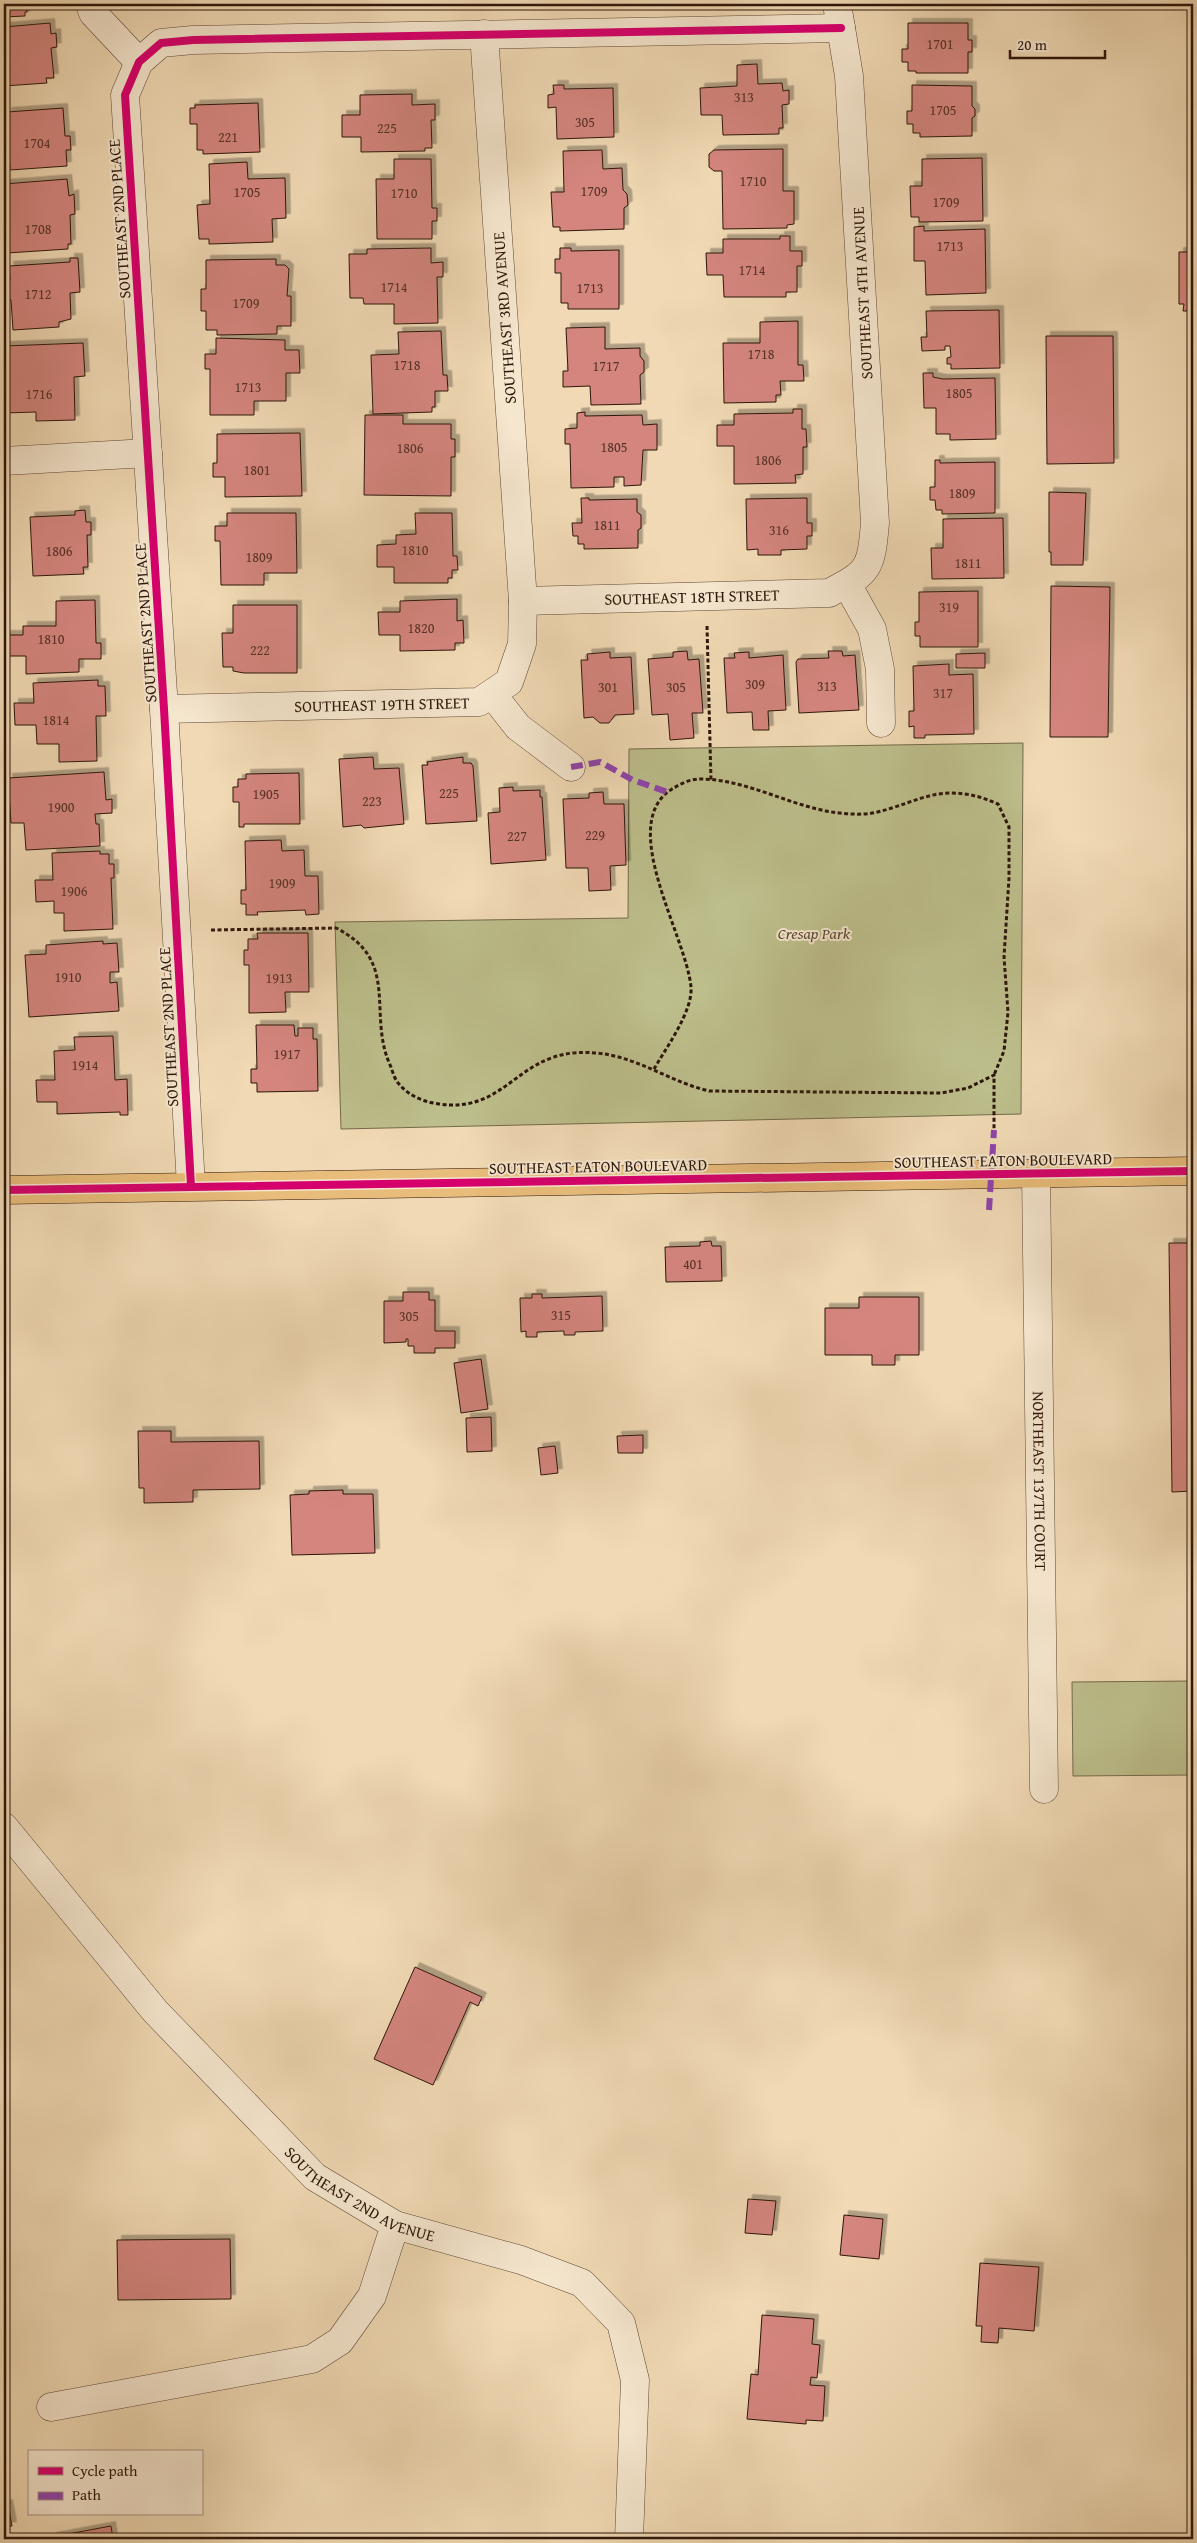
<svg xmlns="http://www.w3.org/2000/svg" width="1197" height="2543" viewBox="0 0 1197 2543" font-family="'Gentium Book Plus',serif">
  <style>
    .green { fill: #bcbe8b; stroke: #746a4a }
    .building { fill: #d4857e; stroke: #2d160a; filter: url(#shadow) }
    .lines { fill: none; stroke-linecap: round; stroke-linejoin: round }
    .minor-casing { stroke: #5e4734; stroke-width: 29 }
    .major-casing { stroke: #2d160a; stroke-width: 29 }
    .path { stroke: #2d160a; stroke-width: 3; stroke-dasharray: 4 2.5; stroke-linecap: butt }
    .minor { stroke: #f5e6ce; stroke-width: 28 }
    .major { stroke: #e8bc7a; stroke-width: 28 }
    .quiet { stroke: #8e44ad; stroke-width: 6; stroke-dasharray: 12 6; stroke-linecap: butt }
    .cycleway-casing { stroke: #f5e6ce; stroke-width: 11 }
    .cycleway { stroke: #d6006c; stroke-width: 8 }
    .labels { text-anchor: middle; stroke-width: 4; stroke-linejoin: round; paint-order: stroke }
    .number-label { font-size: 14px; fill: #573227 }
    .street-label { font-size: 16px; fill: #2d160a; stroke: #f5e6ce }
    .park-label { font-size: 16px; font-style: italic; fill: #584831; stroke: #f5e6ce }
  </style>
  <defs>
    <filter id="shadow"><feDropShadow dx="4.5" dy="-4.5" stdDeviation="0" flood-color="#0004"/></filter>
  </defs>
  <rect width="100%" height="100%" fill="#f0d9b4"/>
  <filter id="stains"><feTurbulence type="fractalNoise" baseFrequency=".004" numOctaves="4"/><feColorMatrix values="0 0 0 0 .2 0 0 0 0 .09 0 0 0 0 .02 0 0 0 .5 -.17"/></filter>
  <radialGradient id="worn" r=".72"><stop offset=".6" stop-color="#630" stop-opacity="0"/><stop offset="1" stop-color="#630" stop-opacity=".3"/></radialGradient>
  <!-- green -->
  <g class="green">
    <polygon points="1023,743 1021,1114 341,1129 335,922 628,918 629,749"/>
    <polygon points="1193,1681 1193,1775 1073,1776 1072,1682"/>
  </g>
  <!-- building -->
  <g class="building">
    <polygon points="4,4 27,4 27,12 25,12 25,16 4,17"/>
    <rect x="919" y="4" width="46" height="3"/>
    <polygon points="50,23 51,34 56,33 57,47 51,48 54,78 46,78 47,83 4,86 4,27"/>
    <polygon points="908,23 968,23 968,40 972,40 972,52 968,52 968,73 916,73 916,71 908,71 908,62 902,62 902,49 908,49"/>
    <polygon points="757,64 758,84 782,83 783,91 789,90 789,104 782,105 783,128 779,128 779,134 723,135 722,115 701,115 700,88 737,86 737,65"/>
    <polygon points="553,85 564,85 564,89 613,88 614,137 557,139 556,107 548,108 548,95 554,94"/>
    <polygon points="912,85 972,86 972,106 975,109 975,116 972,118 972,136 920,137 920,133 913,133 913,124 907,124 907,111 912,111"/>
    <polygon points="412,94 412,105 435,104 435,120 431,120 432,148 425,148 425,151 361,152 361,137 342,137 342,115 360,115 360,95"/>
    <polygon points="258,103 260,152 203,154 203,150 197,150 197,124 190,124 190,108 195,108 195,105"/>
    <polygon points="63,108 65,136 70,136 71,150 66,150 67,166 10,170 9,150 4,150 4,118 7,117 7,112"/>
    <polygon points="783,149 783,191 794,191 794,224 787,225 787,228 723,229 722,171 714,171 709,167 709,154 714,150"/>
    <polygon points="602,150 603,169 622,168 623,190 627,194 628,205 624,208 624,229 560,231 560,227 553,227 551,192 564,192 563,151"/>
    <polygon points="982,158 983,221 919,222 919,217 911,217 910,186 922,186 922,159"/>
    <polygon points="394,159 431,159 432,208 437,208 437,221 432,221 432,239 377,239 376,179 394,179"/>
    <polygon points="247,162 248,179 285,178 286,218 272,219 273,242 209,244 209,239 199,239 197,205 210,204 209,164"/>
    <polygon points="67,179 69,196 74,194 75,214 70,215 71,244 68,244 68,249 7,253 4,184"/>
    <polygon points="924,226 924,231 985,229 986,293 926,295 925,261 914,261 914,227"/>
    <polygon points="780,236 790,236 790,251 802,251 802,266 797,266 797,292 786,292 786,297 724,297 723,275 707,275 706,253 723,253 723,239 780,239"/>
    <polygon points="431,248 431,263 443,262 443,277 437,277 438,323 394,324 394,304 364,304 363,298 350,298 349,254 367,254 367,249"/>
    <polygon points="560,248 571,248 571,251 619,250 619,309 568,309 568,303 561,303 561,273 555,273 555,259 560,259"/>
    <polygon points="1179,252 1193,252 1193,311 1183,311 1184,304 1179,304"/>
    <polygon points="70,258 78,258 80,292 70,293 71,319 59,322 59,327 13,330 11,300 6,295 6,287 10,279 9,266 70,262"/>
    <polygon points="276,259 276,265 285,265 289,269 287,296 291,296 291,326 277,326 277,334 217,335 217,330 206,330 206,311 201,311 201,289 206,289 206,260"/>
    <polygon points="999,310 1000,368 951,369 951,364 947,364 947,358 951,357 950,346 945,346 945,350 922,351 921,337 927,337 926,311"/>
    <polygon points="798,321 798,365 803,365 804,381 780,381 781,395 776,395 776,402 724,403 723,343 760,343 760,322"/>
    <polygon points="605,327 605,349 640,348 640,356 644,361 644,372 640,375 641,404 591,405 590,386 563,387 563,371 568,371 566,328"/>
    <polygon points="441,331 443,375 447,375 448,391 435,391 435,407 432,407 432,412 373,414 371,355 399,354 398,332"/>
    <polygon points="1046,336 1113,336 1114,463 1047,464"/>
    <polygon points="216,338 285,340 285,350 299,350 300,373 286,373 286,401 254,401 254,415 210,415 210,369 205,369 205,354 216,354"/>
    <polygon points="83,343 85,376 74,377 75,420 36,421 36,412 4,413 4,346"/>
    <polygon points="923,373 933,373 933,377 943,379 995,378 996,439 950,440 950,434 936,434 936,408 924,408"/>
    <polygon points="793,409 802,409 802,429 806,429 807,447 803,447 803,474 795,475 796,483 734,484 734,446 717,446 717,425 734,425 734,414 793,413"/>
    <polygon points="585,412 585,416 642,415 643,425 657,424 657,450 643,450 641,485 624,486 624,477 614,477 614,487 571,488 570,444 565,444 565,429 577,428 577,413"/>
    <polygon points="365,415 403,415 403,424 451,424 451,439 455,439 455,457 451,457 451,496 364,495"/>
    <polygon points="300,433 302,496 225,497 225,477 213,477 213,463 217,463 217,434"/>
    <polygon points="935,460 940,460 940,463 995,462 995,513 942,514 942,510 936,510 935,500 930,500 930,487 935,487"/>
    <polygon points="1049,492 1086,493 1083,565 1051,565 1051,552 1049,552"/>
    <polygon points="581,498 589,498 589,500 637,499 637,512 641,515 641,528 638,530 638,548 584,549 584,544 578,544 578,536 573,536 572,523 582,523"/>
    <polygon points="807,498 807,523 812,523 812,536 807,536 807,549 781,550 781,555 758,555 758,549 747,550 746,499"/>
    <polygon points="85,510 86,522 91,522 91,535 87,535 88,567 83,567 84,574 33,576 30,517 75,515 75,511"/>
    <polygon points="227,513 296,513 297,573 264,573 264,585 221,585 220,541 215,541 215,526 227,526"/>
    <polygon points="415,513 452,513 453,556 457,556 458,570 452,570 452,578 448,578 448,583 394,583 394,567 377,567 377,545 396,544 396,535 416,534"/>
    <polygon points="1003,518 1004,578 932,579 931,548 943,548 943,519"/>
    <polygon points="1051,586 1110,587 1108,737 1050,737"/>
    <polygon points="978,591 978,647 920,647 920,636 915,636 915,622 919,622 919,592"/>
    <polygon points="457,599 457,621 463,620 464,643 455,643 455,650 400,651 400,635 379,635 378,612 400,612 400,601"/>
    <polygon points="95,600 96,643 101,643 101,659 79,659 79,672 26,674 26,656 7,656 6,635 23,635 23,626 56,626 56,601"/>
    <polygon points="233,605 297,605 297,673 244,673 233,671 233,667 223,667 222,633 233,633"/>
    <polygon points="687,651 688,660 699,659 703,713 692,713 694,738 670,740 668,714 652,715 648,659 673,657 673,652"/>
    <polygon points="828,651 842,651 843,656 855,655 859,710 799,713 796,662 798,659 829,658"/>
    <polygon points="610,652 610,658 631,657 634,714 615,715 609,723 600,723 593,717 584,718 581,660 588,660 587,654"/>
    <polygon points="749,652 749,658 783,655 786,710 768,711 769,730 753,730 752,712 727,713 724,658 735,658 734,653"/>
    <polygon points="985,653 985,668 956,668 956,654"/>
    <polygon points="949,664 949,675 973,674 974,734 925,735 925,738 914,738 914,726 909,727 909,711 914,711 913,666"/>
    <polygon points="98,680 98,686 105,686 106,716 96,716 97,761 59,762 59,744 37,744 36,725 15,725 14,703 34,703 33,683"/>
    <polygon points="373,757 374,769 399,768 404,824 364,828 361,825 343,827 339,759"/>
    <polygon points="463,757 463,763 471,763 473,766 477,821 426,824 422,765 428,765 427,762"/>
    <polygon points="104,772 106,800 112,799 112,813 95,814 96,824 99,824 100,846 26,850 24,823 11,823 8,778"/>
    <polygon points="299,773 300,824 244,824 244,827 239,827 239,802 233,802 233,787 238,787 238,779 246,779 246,774"/>
    <polygon points="513,787 513,791 540,790 540,797 542,797 546,860 491,864 488,813 500,812 499,788"/>
    <polygon points="603,792 604,804 624,804 626,865 610,866 611,890 589,891 588,868 566,868 563,799 589,798 589,793"/>
    <polygon points="281,840 282,851 304,850 305,876 318,876 319,914 306,915 305,910 257,912 258,915 246,915 246,904 241,904 241,890 246,890 245,841"/>
    <polygon points="100,851 100,854 109,854 109,864 114,864 114,878 111,878 113,929 64,931 64,913 54,913 54,901 36,902 35,880 53,880 52,853"/>
    <polygon points="257,933 308,933 309,992 285,992 286,1012 249,1013 249,965 244,965 244,950 248,950 248,939 258,939"/>
    <polygon points="103,941 103,944 117,943 119,972 110,972 110,983 117,982 119,1011 29,1017 25,955 46,954 46,945"/>
    <polygon points="256,1025 294,1025 295,1036 298,1036 298,1028 313,1028 313,1039 317,1039 318,1091 257,1092 257,1083 251,1083 251,1069 257,1069"/>
    <polygon points="113,1036 115,1080 127,1079 128,1115 120,1115 120,1112 57,1114 57,1102 37,1102 36,1080 55,1080 54,1051 75,1050 74,1037"/>
    <polygon points="711,1241 712,1246 721,1246 722,1281 666,1282 665,1247 700,1246 700,1242"/>
    <polygon points="1169,1243 1193,1243 1193,1491 1172,1492"/>
    <polygon points="403,1292 429,1292 429,1300 435,1300 435,1331 455,1331 455,1348 435,1348 435,1353 414,1353 414,1346 408,1346 408,1339 406,1339 406,1342 384,1343 384,1301 403,1301"/>
    <polygon points="532,1294 542,1294 542,1298 602,1296 603,1331 575,1332 575,1335 564,1335 564,1331 537,1332 537,1337 526,1337 526,1331 521,1332 520,1298 532,1298"/>
    <polygon points="859,1297 919,1297 919,1355 895,1355 895,1365 872,1365 872,1355 825,1355 825,1308 859,1308"/>
    <polygon points="481,1359 488,1409 461,1413 454,1363"/>
    <polygon points="491,1417 492,1451 467,1452 466,1418"/>
    <polygon points="138,1431 171,1431 171,1442 259,1441 260,1489 193,1490 193,1502 144,1503 144,1488 139,1488"/>
    <polygon points="643,1435 643,1453 618,1453 617,1436"/>
    <polygon points="555,1446 558,1473 541,1475 538,1448"/>
    <polygon points="343,1490 343,1494 373,1494 375,1553 292,1555 290,1495 309,1494 309,1491"/>
    <polygon points="415,1967 482,1997 478,2006 470,2002 433,2085 374,2059"/>
    <polygon points="748,2199 776,2201 772,2235 745,2233"/>
    <polygon points="844,2215 883,2219 879,2259 840,2255"/>
    <polygon points="230,2239 231,2299 118,2300 117,2240"/>
    <polygon points="980,2263 1039,2267 1034,2331 999,2328 998,2343 981,2342 982,2326 976,2326"/>
    <polygon points="762,2315 814,2319 812,2344 820,2345 817,2378 811,2377 810,2385 825,2386 823,2421 806,2420 806,2424 747,2419 751,2374 758,2375"/>
    <polygon points="8,2504 12,2526 4,2527 4,2505"/>
    <polygon points="111,2526 113,2539 52,2539 52,2537"/>
  </g>
  <g class="lines">
    <!-- minor casing -->
    <g class="minor-casing">
      <g id="minor">
        <polyline points="90,4 93,13 139,62"/>
        <polyline points="4,461 148,453"/>
        <polyline points="847,584 872,629 880,669 881,723"/>
        <path id="s1" d="M523,601L829,593C870,572 871,568 875,523L849,76L837,4"/>
        <polyline points="492,694 518,727 571,767"/>
        <path id="s2" d="M164,709L479,702L509,682L522,644L523,601L484,34"/>
        <path id="s3" d="M1036,1173L1044,1789"/>
        <polyline points="191,1186 164,709 125,95 139,62 161,43 193,40 841,28"/>
        <path id="s4" d="M4,1827L155,2011L315,2177L395,2225L521,2260L582,2283L621,2323L635,2380L629,2539"/>
        <polyline points="51,2407 312,2359 340,2341 372,2296 395,2225"/>
      </g>
    </g>
    <!-- major casing -->
    <g class="major-casing">
      <polyline id="major" points="4,1190 1193,1171"/>
    </g>
    <!-- path -->
    <g class="path">
      <polyline points="707,626 711,781"/>
      <path d="M211,930L336,928C402,961 366,1015 391,1067C393,1073 395,1080 399,1084C409,1096 424,1102 439,1104C503,1113 515,1059 573,1053C628,1048 660,1079 709,1091L941,1093L968,1088L994,1075V1130"/>
      <path d="M654,1069C666,1048 693,1011 691,987C686,935 616,824 672,789C680,784 690,779 700,779C745,779 788,805 832,812C848,814 865,816 881,811C903,806 927,793 950,793C968,793 982,797 998,804L1009,827V878L1004,957L1008,1012L1004,1051L994,1075"/>
    </g>
    <!-- minor -->
    <use href="#minor" class="minor"/>
    <!-- major -->
    <use href="#major" class="major"/>
    <!-- quiet -->
    <g class="quiet">
      <polyline points="571,767 600,762 633,780 667,792"/>
      <polyline points="989,1210 994,1130"/>
    </g>
    <!-- cycleway casing -->
    <g class="cycleway-casing">
      <g id="cycleway">
        <polyline points="191,1186 164,709 125,95 139,62 161,43 193,40 841,28"/>
        <polyline points="4,1190 1193,1171"/>
      </g>
    </g>
    <!-- cycleway -->
    <use href="#cycleway" class="cycleway"/>
  </g>
  <g class="labels">
    <!-- number labels -->
    <g class="number-label">
      <text x="940" y="49">1701</text>
      <text x="744" y="102">313</text>
      <text x="943" y="115">1705</text>
      <text x="585" y="127">305</text>
      <text x="387" y="133">225</text>
      <text x="228" y="142">221</text>
      <text x="37" y="148">1704</text>
      <text x="753" y="186">1710</text>
      <text x="594" y="196">1709</text>
      <text x="247" y="197">1705</text>
      <text x="404" y="198">1710</text>
      <text x="946" y="207">1709</text>
      <text x="38" y="234">1708</text>
      <text x="950" y="251">1713</text>
      <text x="752" y="275">1714</text>
      <text x="394" y="292">1714</text>
      <text x="590" y="293">1713</text>
      <text x="38" y="299">1712</text>
      <text x="246" y="308">1709</text>
      <text x="761" y="359">1718</text>
      <text x="407" y="370">1718</text>
      <text x="606" y="371">1717</text>
      <text x="248" y="392">1713</text>
      <text x="959" y="398">1805</text>
      <text x="39" y="399">1716</text>
      <text x="614" y="452">1805</text>
      <text x="410" y="453">1806</text>
      <text x="768" y="465">1806</text>
      <text x="257" y="475">1801</text>
      <text x="962" y="498">1809</text>
      <text x="607" y="530">1811</text>
      <text x="779" y="535">316</text>
      <text x="415" y="555">1810</text>
      <text x="59" y="556">1806</text>
      <text x="259" y="562">1809</text>
      <text x="968" y="568">1811</text>
      <text x="949" y="612">319</text>
      <text x="421" y="633">1820</text>
      <text x="51" y="644">1810</text>
      <text x="260" y="655">222</text>
      <text x="755" y="689">309</text>
      <text x="827" y="691">313</text>
      <text x="608" y="692">301</text>
      <text x="676" y="692">305</text>
      <text x="943" y="698">317</text>
      <text x="56" y="725">1814</text>
      <text x="449" y="798">225</text>
      <text x="266" y="799">1905</text>
      <text x="372" y="806">223</text>
      <text x="61" y="812">1900</text>
      <text x="595" y="840">229</text>
      <text x="517" y="841">227</text>
      <text x="282" y="888">1909</text>
      <text x="74" y="896">1906</text>
      <text x="68" y="982">1910</text>
      <text x="279" y="983">1913</text>
      <text x="287" y="1059">1917</text>
      <text x="85" y="1070">1914</text>
      <text x="693" y="1269">401</text>
      <text x="561" y="1320">315</text>
      <text x="409" y="1321">305</text>
    </g>
    <!-- street labels -->
    <g class="street-label">
      <text transform="translate(119 219) rotate(-94)" y="6">SOUTHEAST 2ND PLACE</text>
      <text transform="translate(862 293) rotate(-93)" y="6">SOUTHEAST 4TH AVENUE</text>
      <text transform="translate(504 318) rotate(-94)" y="6">SOUTHEAST 3RD AVENUE</text>
      <text dy="6" stroke="none"><textPath href="#s1" startOffset="169">SOUTHEAST 18TH STREET</textPath></text>
      <text transform="translate(145 623) rotate(-94)" y="6">SOUTHEAST 2ND PLACE</text>
      <text dy="6" stroke="none"><textPath href="#s2" startOffset="218">SOUTHEAST 19TH STREET</textPath></text>
      <text transform="translate(168 1027) rotate(-93)" y="6">SOUTHEAST 2ND PLACE</text>
      <text transform="translate(1003 1160) rotate(-1)" y="6">SOUTHEAST EATON BOULEVARD</text>
      <text transform="translate(598 1166) rotate(-1)" y="6">SOUTHEAST EATON BOULEVARD</text>
      <text dy="6" stroke="none"><textPath href="#s3" startOffset="308">NORTHEAST 137TH COURT</textPath></text>
      <text dy="6" stroke="none"><textPath href="#s4" startOffset="516">SOUTHEAST 2ND AVENUE</textPath></text>
    </g>
    <!-- park labels -->
    <g class="park-label">
      <text x="814" y="939">Cresap Park</text>
    </g>
  </g>
  <!-- margin -->
  <rect width="1197" height="2543" fill="none" stroke="#f0d9b4" stroke-width="20"/>
  <rect x="5" y="5" width="1187" height="2533" fill="none" stroke="#2d160a" stroke-width="2.5"/>
  <rect x="10" y="10" width="1177" height="2523" fill="none" stroke="#2d160a"/>
  <!-- legend -->
  <rect x="28" y="2450" width="175" height="65" fill="#f5e6ce" stroke="#a59380"/>
  <rect x="38" y="2467" width="25" height="8" fill="#d6006c" stroke="#a59380"/>
  <text x="72" y="2476" font-size="15" fill="#2d160a">Cycle path</text>
  <rect x="38" y="2492" width="25" height="8" fill="#8e44ad" stroke="#a59380"/>
  <text x="72" y="2500" font-size="15" fill="#2d160a">Path</text>
  <!-- scale -->
  <path d="M1010 50v8h95v-8" fill="none" stroke="#2d160a" stroke-width="2.5"/>
  <text x="1017" y="50" font-size="15" fill="#2d160a" stroke="#f5e6ce" stroke-width="4" paint-order="stroke">20 m</text>
  <rect width="100%" height="100%" filter="url(#stains)"/>
  <rect width="100%" height="100%" fill="url(#worn)"/>
</svg>
